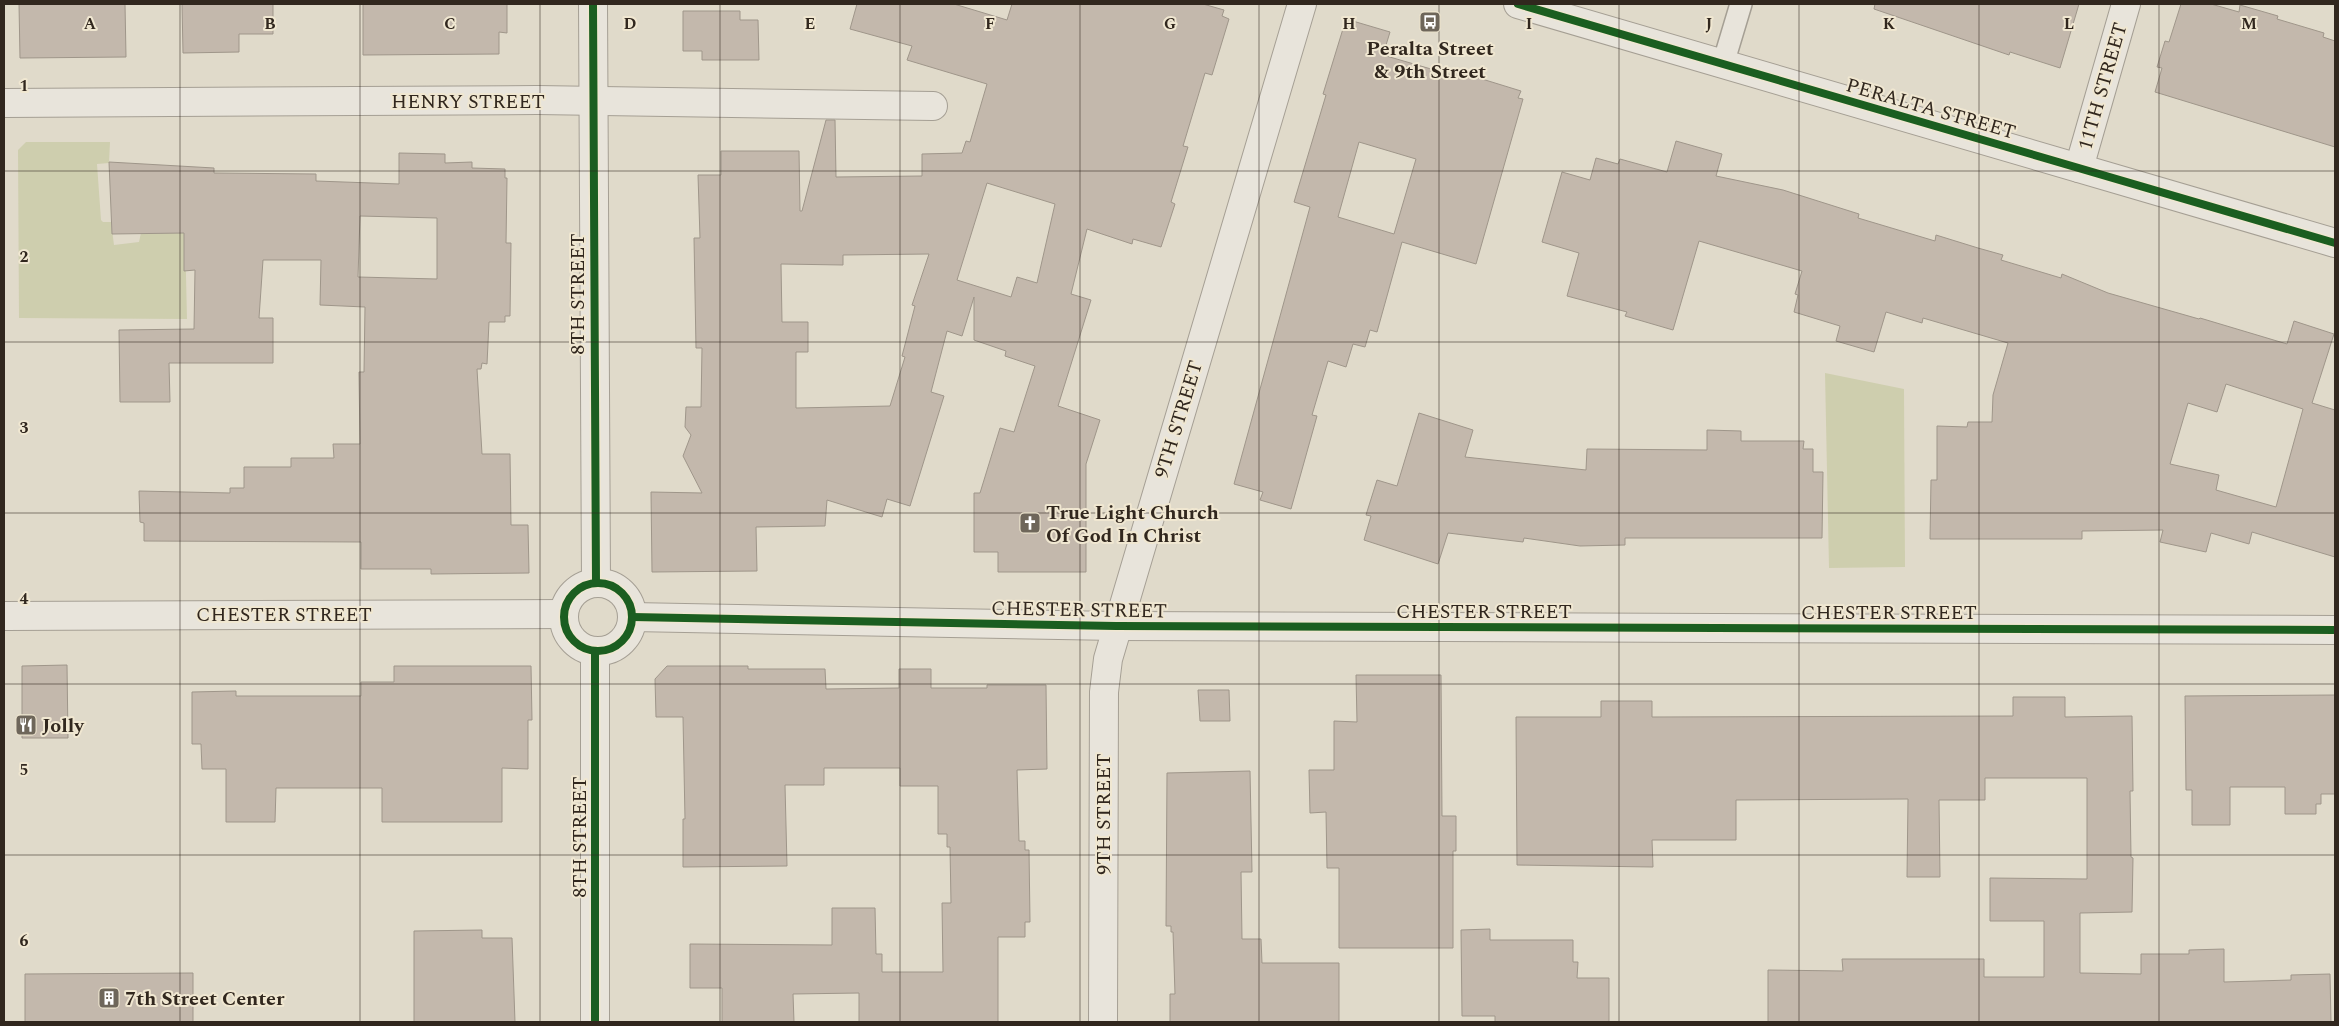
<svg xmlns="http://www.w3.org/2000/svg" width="2339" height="1026" viewBox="0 0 2339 1026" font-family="Spectral,serif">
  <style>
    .green { fill: #ceceae }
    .building { fill: #c3b8ac; stroke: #9f968a; fill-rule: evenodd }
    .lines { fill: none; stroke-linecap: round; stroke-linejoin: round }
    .service-casing { stroke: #a59f94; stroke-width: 24 }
    .minor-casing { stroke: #a59f94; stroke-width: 30 }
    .tertiary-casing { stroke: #a59f94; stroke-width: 30 }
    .service { stroke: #e8e4db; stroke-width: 21 }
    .minor { stroke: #e8e4db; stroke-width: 28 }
    .tertiary { stroke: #e8e4db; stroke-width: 28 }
    .cycleway-casing { stroke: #f0e7d1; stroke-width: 11 }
    .cycleway { stroke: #1b5e20; stroke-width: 8 }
    .grid { fill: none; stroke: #31271e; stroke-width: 1; stroke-opacity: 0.55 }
    .labels { text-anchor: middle; stroke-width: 4; stroke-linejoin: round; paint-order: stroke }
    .poi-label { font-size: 20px; font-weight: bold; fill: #31271e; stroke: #f0e7d1; text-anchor: start }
    .street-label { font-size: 20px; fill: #31271e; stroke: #f0e7d1 }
    .grid-label { font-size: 16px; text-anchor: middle; font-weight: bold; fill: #31271e; stroke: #f0e7d1; stroke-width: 4; stroke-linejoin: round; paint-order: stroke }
  </style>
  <rect width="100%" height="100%" fill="#e0daca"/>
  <!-- green -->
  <g class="green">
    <polygon points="26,142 110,142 109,163 97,164 101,220 103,222 111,222 114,245 139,242 141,233 185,233 187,319 19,318 18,150"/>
    <polygon points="1825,373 1904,389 1905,567 1829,568"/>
  </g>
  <!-- building -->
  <g class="building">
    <polygon points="19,4 125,4 126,57 20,58"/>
    <polygon points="182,4 273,4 273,34 239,34 239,52 183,53"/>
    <polygon points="363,4 507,4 507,33 499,32 499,54 363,55"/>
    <path d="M857,4H954L1007,20L1012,4H1203L1224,10L1222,16L1229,19L1212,75L1205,73L1183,146L1188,147L1171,202L1175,204L1161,247L1133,239L1132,244L1087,229L1071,294L1091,300L1058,406L1100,420L1086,464V572H998V552H974V493H980L1000,428L1014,432L1035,366L1005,356L1006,351L974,340V297L962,336L947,331L931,392L944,396L910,506L887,499L882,517L827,500L825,526L756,527L757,571L652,572L651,492L702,493L683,456L691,435L685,427L686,407H701L702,348H696L694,238H700L698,175H721V151H799L800,211H802L826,120H835L836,177L922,176V154L962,153L966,141L970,142L987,84L907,60L912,46L850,29ZM987,183L1055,204L1037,283L1017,277L1011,297L957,280ZM929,254L912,305L915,306L902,356L905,357L890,406L796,408V352H808V322H782L781,264L843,265V255Z"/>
    <polygon points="1875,4 2079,4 2060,68 2010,52 2009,55 1874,9"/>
    <polygon points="2181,4 2211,4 2239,12 2240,5 2278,16 2277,19 2324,33 2323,37 2335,41 2335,147 2155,92 2162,68 2157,67 2165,41 2169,42"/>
    <polygon points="683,11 740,11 740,20 758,20 759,60 702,60 702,51 683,51"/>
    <path d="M1346,19L1390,32L1383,55L1455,76L1456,71L1521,91L1518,98L1523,99L1476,264L1402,242L1377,332L1370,330L1365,347L1353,344L1346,367L1328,361L1312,415L1317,416L1291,509L1260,500L1263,492L1234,484L1310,207L1294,202L1326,95L1323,94ZM1359,142L1416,159L1394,234L1338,217Z"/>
    <path d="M1676,141L1722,154L1716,176L1783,190L1859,214L1858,218L1935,241L1936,235L1978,248L2003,255L2001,260L2061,278L2062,274L2108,293L2199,319L2200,318L2287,344L2294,321L2334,334L2312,403L2335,410V557L2252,532L2249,544L2211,533L2206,552L2160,542L2163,530L2082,531V539H1930L1931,480H1937V426L1967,427L1968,422H1992L1993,395L2008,343L1923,318L1922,323L1886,312L1874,352L1836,341L1840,326L1794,312L1798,295L1795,294L1802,271L1699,241L1673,330L1625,316L1627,312L1567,296L1579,253L1542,242L1562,172L1590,180L1596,158L1618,164L1620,159L1667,172ZM2226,384L2303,409L2276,507L2216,490L2219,475L2170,464L2188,403L2217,412Z"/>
    <path d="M399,153L445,154V163L472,162V168L505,169V178H507L506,243H511L510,316H505V322H489L487,364L482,363L481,369H477L482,454H510L511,525H528L529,573L431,574V569H361V542L144,541V523L140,522L139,491L230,493V488H244V467H291V458H334L333,444H360L359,372H364L365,307L320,305L321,260H263L259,318H273V363H169L170,402H120L119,330L194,329L195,270L184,271V233L112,234L109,162L214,168V173L316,174V181L399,184ZM360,216L437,218V279L358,277Z"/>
    <polygon points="1419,413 1473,430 1465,457 1586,470 1587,449 1707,450 1707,430 1741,431 1741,441 1804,441 1803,449 1813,449 1813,472 1823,472 1822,538 1625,538 1625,545 1580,546 1524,538 1523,542 1448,533 1438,564 1364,540 1371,516 1366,515 1377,480 1397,486"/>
    <polygon points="67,665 68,738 22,738 22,666"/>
    <polygon points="394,666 531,666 532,720 528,720 528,769 502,768 502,822 382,822 382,788 276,788 275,822 226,822 226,769 202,769 201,744 192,744 192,692 236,691 236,696 361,696 361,682 394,682"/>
    <polygon points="667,666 748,666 748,669 825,669 826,689 899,688 899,669 931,669 931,688 987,688 987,685 1046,685 1047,769 1017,770 1019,841 1025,841 1025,850 1029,850 1030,922 1025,922 1025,937 998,937 998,1022 859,1022 859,993 793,994 794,1022 722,1022 722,988 690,988 690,944 832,945 832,908 875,908 876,954 882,954 882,972 943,972 942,903 951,903 950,847 947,847 947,834 938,834 938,786 900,786 900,768 824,768 824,785 785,785 787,866 683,867 683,819 685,819 683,717 656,717 655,679"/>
    <polygon points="1356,675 1441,675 1442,816 1456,816 1456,851 1453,851 1453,948 1339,948 1339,868 1327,868 1326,812 1310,813 1309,770 1334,770 1334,721 1357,722"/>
    <polygon points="1198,690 1229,690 1230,721 1200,721"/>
    <polygon points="2335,695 2335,794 2321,794 2321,804 2316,804 2316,814 2285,814 2285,787 2230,787 2230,825 2192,825 2192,790 2186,790 2185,696"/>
    <polygon points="2013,697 2065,697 2065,717 2132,716 2133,791 2130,791 2131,857 2133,858 2132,912 2080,913 2080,973 2141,974 2141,954 2189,954 2189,950 2224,949 2224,982 2291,980 2291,975 2330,974 2331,1022 1768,1022 1768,970 1843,971 1842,959 1984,959 1984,977 2044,977 2044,921 1990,921 1990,878 2087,879 2087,778 1985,778 1985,800 1939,800 1940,877 1907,877 1908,799 1736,800 1736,840 1652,840 1653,867 1517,865 1516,717 1601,717 1601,701 1652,701 1652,717 2013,716"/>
    <polygon points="1250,771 1252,872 1241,872 1242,939 1261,939 1262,963 1339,963 1339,1022 1170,1022 1170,994 1175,994 1173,932 1171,932 1171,926 1166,926 1167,773"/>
    <polygon points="1490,929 1490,940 1573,940 1573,962 1578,962 1577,978 1609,978 1609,1022 1495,1022 1495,1016 1462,1016 1461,930"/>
    <polygon points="482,930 482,938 512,938 515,1022 414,1022 414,931"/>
    <polygon points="193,973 193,1022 25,1022 25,974"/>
  </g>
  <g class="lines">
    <!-- service casing -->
    <g class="service-casing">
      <polyline id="service" points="1723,64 1741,4"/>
    </g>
    <!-- minor casing -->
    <g class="minor-casing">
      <g id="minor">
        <polyline points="593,4 596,583"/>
        <polyline points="4,103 537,100 933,106"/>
        <polyline points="2079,168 2126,4"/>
        <circle cx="598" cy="617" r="34"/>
        <polyline points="4,616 564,614"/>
        <polyline points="632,617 1116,626 2335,630"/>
        <polyline points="595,651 595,1022"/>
        <polyline points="1103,1022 1104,692 1108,659 1302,4"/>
      </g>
    </g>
    <!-- tertiary casing -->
    <g class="tertiary-casing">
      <polyline id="tertiary" points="1518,4 2335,243"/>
    </g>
    <!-- service -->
    <use href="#service" class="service"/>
    <!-- minor -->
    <use href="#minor" class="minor"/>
    <!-- tertiary -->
    <use href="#tertiary" class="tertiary"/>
    <!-- cycleway casing -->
    <g class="cycleway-casing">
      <g id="cycleway">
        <polyline points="593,4 596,583"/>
        <polyline points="1518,4 2335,243"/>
        <circle cx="598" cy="617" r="34"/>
        <polyline points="632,617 1116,626 2335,630"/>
        <polyline points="595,651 595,1022"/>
      </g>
    </g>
    <!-- cycleway -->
    <use href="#cycleway" class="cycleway"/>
  </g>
  <!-- grid -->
  <path class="grid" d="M180,4V1022M360,4V1022M540,4V1022M720,4V1022M900,4V1022M1080,4V1022M1259,4V1022M1439,4V1022M1619,4V1022M1799,4V1022M1979,4V1022M2159,4V1022M4,171H2335M4,342H2335M4,513H2335M4,684H2335M4,855H2335"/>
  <!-- icons -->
  <defs>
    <g id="bus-square" transform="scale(1.125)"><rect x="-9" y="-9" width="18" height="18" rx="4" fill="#6e665a" stroke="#f0e7d1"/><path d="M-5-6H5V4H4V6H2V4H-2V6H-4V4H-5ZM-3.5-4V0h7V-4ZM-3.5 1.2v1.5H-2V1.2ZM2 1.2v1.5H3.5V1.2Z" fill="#fff"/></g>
    <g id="church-square" transform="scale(1.125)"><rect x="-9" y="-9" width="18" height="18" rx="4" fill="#6e665a" stroke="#f0e7d1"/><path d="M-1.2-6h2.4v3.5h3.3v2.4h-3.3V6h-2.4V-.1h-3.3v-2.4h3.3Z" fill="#fff"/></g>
    <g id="restaurant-square" transform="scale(1.125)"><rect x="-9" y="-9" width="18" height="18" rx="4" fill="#6e665a" stroke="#f0e7d1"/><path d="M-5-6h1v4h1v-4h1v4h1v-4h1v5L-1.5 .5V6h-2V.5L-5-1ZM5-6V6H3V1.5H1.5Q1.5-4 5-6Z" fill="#fff"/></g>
    <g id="building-square" transform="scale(1.125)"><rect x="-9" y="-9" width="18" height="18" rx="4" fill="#6e665a" stroke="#f0e7d1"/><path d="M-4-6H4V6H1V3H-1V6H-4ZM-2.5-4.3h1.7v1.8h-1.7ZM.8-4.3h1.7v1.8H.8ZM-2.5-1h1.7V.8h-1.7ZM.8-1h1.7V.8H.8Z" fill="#fff"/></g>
  </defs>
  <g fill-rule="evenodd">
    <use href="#bus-square" x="1430" y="22"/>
    <use href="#church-square" x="1030" y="523"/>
    <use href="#restaurant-square" x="26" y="725"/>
    <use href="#building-square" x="109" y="998"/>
  </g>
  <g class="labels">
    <!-- poi labels -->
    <g class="poi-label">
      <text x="1430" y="55" text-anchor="middle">Peralta Street<tspan x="1430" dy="23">&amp; 9th Street</tspan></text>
      <text x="1046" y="519">True Light Church<tspan x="1046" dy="23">Of God In Christ</tspan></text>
      <text x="42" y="732">Jolly</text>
      <text x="125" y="1005">7th Street Center</text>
    </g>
    <!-- street labels -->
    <g class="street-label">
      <text transform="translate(2102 86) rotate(-74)" y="7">11TH STREET</text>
      <text x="468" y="108">HENRY STREET</text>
      <text transform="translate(1931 108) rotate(16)" y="7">PERALTA STREET</text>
      <text transform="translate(577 294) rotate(-90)" y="7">8TH STREET</text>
      <text transform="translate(1178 419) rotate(-73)" y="7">9TH STREET</text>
      <text transform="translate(1079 609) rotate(1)" y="7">CHESTER STREET</text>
      <text x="1484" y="618">CHESTER STREET</text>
      <text x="1889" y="619">CHESTER STREET</text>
      <text x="284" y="621">CHESTER STREET</text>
      <text transform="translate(1103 814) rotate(-90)" y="7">9TH STREET</text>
      <text transform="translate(579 837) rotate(-90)" y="7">8TH STREET</text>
    </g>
  </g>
  <g class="grid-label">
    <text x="90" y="29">A</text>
    <text x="270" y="29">B</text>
    <text x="450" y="29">C</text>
    <text x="630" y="29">D</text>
    <text x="810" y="29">E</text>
    <text x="990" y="29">F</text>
    <text x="1170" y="29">G</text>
    <text x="1349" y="29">H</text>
    <text x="1529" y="29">I</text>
    <text x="1709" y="29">J</text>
    <text x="1889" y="29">K</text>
    <text x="2069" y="29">L</text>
    <text x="2249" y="29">M</text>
    <text x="24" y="91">1</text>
    <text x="24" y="262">2</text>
    <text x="24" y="433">3</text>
    <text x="24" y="604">4</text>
    <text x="24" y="775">5</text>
    <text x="24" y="946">6</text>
  </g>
  <!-- border -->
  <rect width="2339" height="1026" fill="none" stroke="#31271e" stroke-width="10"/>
</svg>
